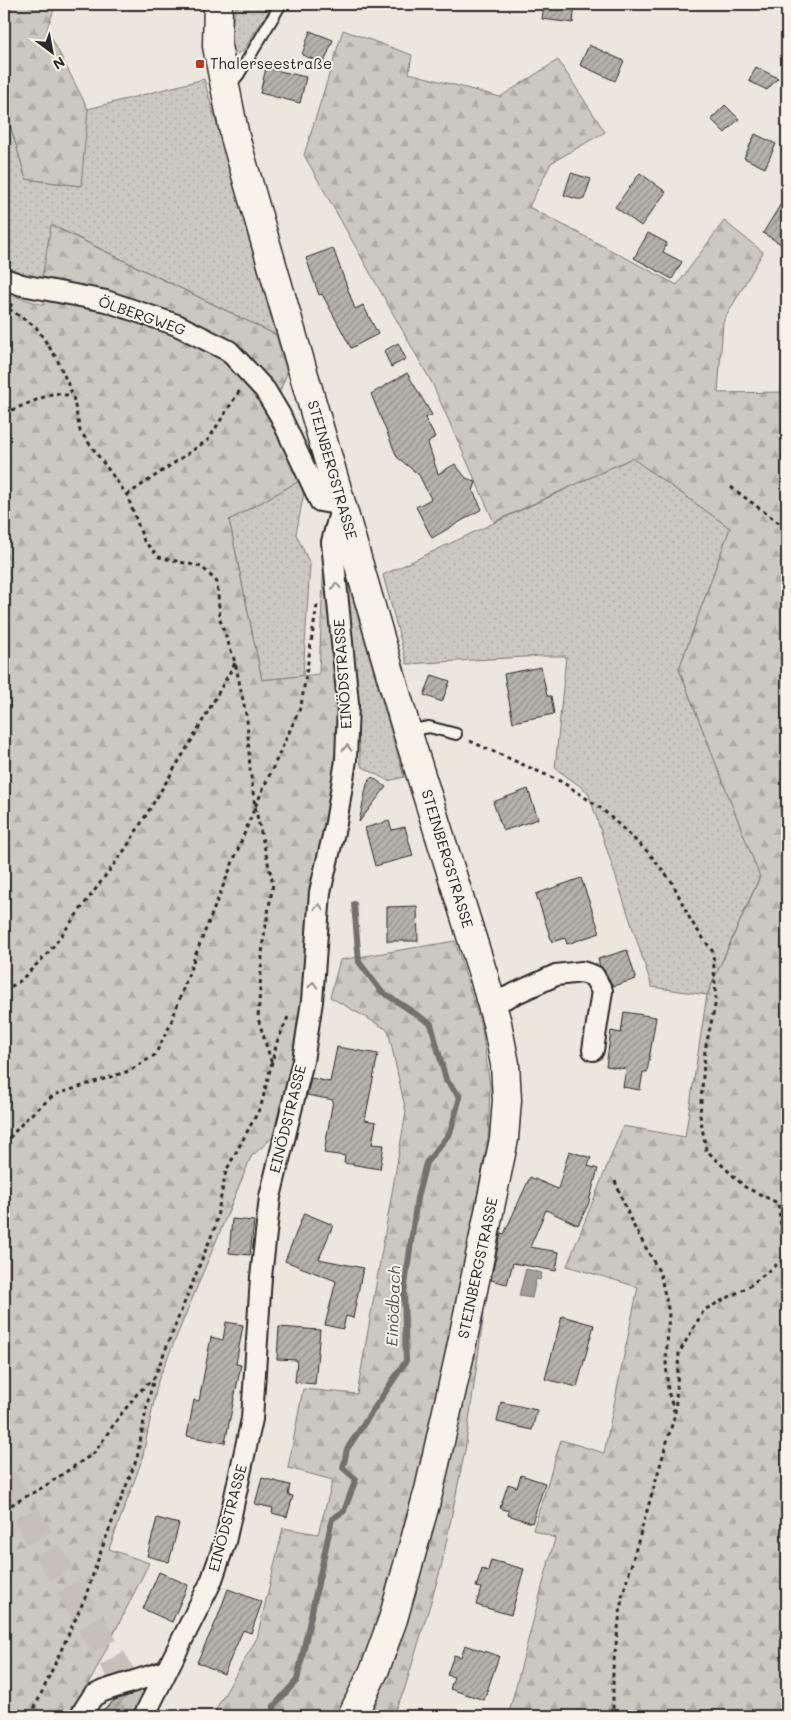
<svg xmlns="http://www.w3.org/2000/svg" width="791" height="1720" viewBox="0 0 791 1720" font-family="Mali,sans-serif">
  <style>
    .grass { fill: url(#grass-dots); stroke: #7b7a75 }
    .forest { fill: url(#forest-firs); stroke: #7b7a75 }
    .water { fill: #a29f98; stroke: #72716c }
    .lines { fill: none; stroke-linecap: round; stroke-linejoin: round }
    .stream { stroke: #72716c; stroke-width: 6 }
    .building { fill: url(#building-hatch); stroke: #2b2b2b }
    .highway-tunnel { stroke: #c5c1b9; stroke-width: 28; stroke-dasharray: 28 14; stroke-linecap: butt }
    .lane-casing { stroke: #2b2b2b; stroke-width: 14 }
    .street-casing { stroke: #2b2b2b; stroke-width: 24 }
    .secondary-casing { stroke: #2b2b2b; stroke-width: 31 }
    .path { stroke: #2b2b2b; stroke-width: 3; stroke-dasharray: 4 4; stroke-linecap: butt }
    .lane { stroke: #f7f3e8; stroke-width: 10 }
    .street { stroke: #f7f3e8; stroke-width: 20 }
    .secondary { stroke: #f7f3e8; stroke-width: 28 }
    .oneway { stroke: #918f8a }
    .poi-dot { fill: #c8321e; stroke: #f7f3e8; stroke-width: 2 }
    .labels { text-anchor: middle; stroke-width: 4; stroke-linejoin: round; paint-order: stroke }
    .poi-label { font-size: 15px; fill: #2b2b2b; stroke: #f7f3e8; text-anchor: start }
    .street-label { font-size: 15px; fill: #2b2b2b; stroke: #f7f3e8 }
    .water-label { font-size: 16px; font-style: italic; fill: #555451; stroke: #f7f3e8 }
  </style>
  <defs>
    <pattern id="grass-dots" width="8" height="8" patternUnits="userSpaceOnUse" patternTransform="scale(1.25)"><rect width="8" height="8" fill="#cbc8bf"/><path d="M2 2h.1M6 6h.1" fill="none" stroke="#aeaca4" stroke-width="1.8" stroke-linecap="round"/></pattern>
    <pattern id="forest-firs" width="22" height="20" patternUnits="userSpaceOnUse" patternTransform="scale(1.25)"><rect width="22" height="20" fill="#cbc8bf"/><path d="M5 1l3.5 6h-7zM16 11l3.5 6h-7z" fill="#aeaca4"/></pattern>
    <pattern id="building-hatch" width="6" height="6" patternUnits="userSpaceOnUse" patternTransform="scale(1.25)"><rect width="6" height="6" fill="#b5b2ab"/><path d="M-1 1l2-2M0 6l6-6M5 7l2-2" fill="none" stroke="#93918b"/></pattern>
  </defs>
  <rect width="100%" height="100%" fill="#ebe7dd"/>
  <filter id="ink" filterUnits="userSpaceOnUse"><feTurbulence type="fractalNoise" baseFrequency=".02" numOctaves="2"/><feDisplacementMap in="SourceGraphic" scale="10" xChannelSelector="R" yChannelSelector="G"/><feConvolveMatrix kernelMatrix="1 2 1 2 8 2 1 2 1" color-interpolation-filters="sRGB"/></filter>
  <g filter="url(#ink)">
    <!-- grass -->
    <g class="grass">
      <path d="M237,4H273L243,51L236,54C229,38 232,20 237,4Z"/>
      <polygon points="204,79 276,335 52,225 42,279 4,268 4,104 26,179 80,186 88,109"/>
      <polygon points="632,458 730,528 679,669 760,876 707,995 652,987 588,792 555,768 566,656 541,656 407,664 383,575"/>
      <polygon points="301,480 304,492 296,534 310,564 303,676 262,680 229,520"/>
      <polygon points="345,572 404,777 388,781 361,766 355,702"/>
    </g>
    <!-- forest -->
    <g class="forest">
      <polygon points="4,4 56,4 47,29 88,109 81,186 26,179 4,104"/>
      <polygon points="343,30 412,55 409,73 500,97 558,60 605,132 551,163 529,207 677,285 724,221 763,252 723,322 718,393 787,392 787,1716 508,1716 555,1538 533,1530 561,1440 604,1453 638,1287 567,1266 623,1126 685,1137 707,995 760,877 679,669 730,528 632,458 494,522 432,383 304,155"/>
      <polygon points="51,225 276,335 287,373 269,419 301,480 229,520 262,680 319,674 324,555 336,639 340,757 297,1057 273,1137 251,1157 158,1381 142,1460 109,1549 149,1563 73,1716 4,1716 4,293 44,305 42,279"/>
      <polygon points="455,941 482,1029 490,1086 488,1139 431,1436 390,1589 360,1673 339,1716 212,1716 257,1638 283,1528 318,1534 333,1480 288,1468 303,1389 357,1394 406,1112 388,1030 330,997 340,960"/>
      <polygon points="480,1311 484,1313 465,1450 441,1568 404,1691 392,1716 369,1716 375,1706 415,1596 451,1454"/>
    </g>
    <!-- water -->
    <polygon class="water" points="526,1269 542,1273 540,1280 536,1279 532,1298 519,1296"/>
    <g class="lines">
      <!-- stream -->
      <polyline class="stream" points="273,1716 274,1706 297,1680 332,1519 344,1511 356,1479 343,1468 347,1449 406,1361 404,1293 417,1198 426,1163 450,1133 460,1097 446,1080 431,1024 381,991 359,962 354,904"/>
    </g>
    <!-- building -->
    <g class="building">
      <polygon points="544,4 575,4 573,23 542,19"/>
      <polygon points="310,31 333,40 324,63 302,55"/>
      <polygon points="589,45 624,61 615,81 580,65"/>
      <polygon points="756,67 778,78 767,90 749,81"/>
      <polygon points="266,68 306,77 300,103 260,93"/>
      <polygon points="725,105 739,119 725,133 711,119"/>
      <polygon points="755,134 776,144 765,168 744,158"/>
      <polygon points="571,173 591,179 584,199 577,199 564,195"/>
      <polygon points="640,173 666,192 641,226 615,207"/>
      <polygon points="787,194 787,248 763,233"/>
      <polygon points="648,233 667,243 663,252 682,262 672,279 634,258"/>
      <polygon points="333,248 355,309 363,305 378,334 351,348 322,294 319,295 306,258"/>
      <polygon points="398,343 406,359 391,367 384,351"/>
      <polygon points="407,373 432,415 425,418 435,437 428,443 438,474 455,464 466,478 476,482 473,491 482,509 432,538 416,507 431,499 419,475 397,457 371,394"/>
      <polygon points="541,667 547,696 551,696 554,714 513,722 504,674"/>
      <polygon points="432,675 450,681 442,702 424,695"/>
      <polygon points="372,777 386,787 359,822 367,784"/>
      <polygon points="528,789 538,819 503,831 493,802"/>
      <polygon points="389,821 392,830 405,827 413,856 375,866 365,828"/>
      <polygon points="581,878 600,933 567,944 565,938 552,942 536,894"/>
      <polygon points="417,906 418,941 387,941 387,907"/>
      <polygon points="627,950 636,979 613,986 604,970 600,967 598,959"/>
      <polygon points="624,1012 656,1017 647,1072 643,1072 640,1090 623,1087 626,1069 606,1066 611,1031 621,1033"/>
      <polygon points="337,1047 378,1054 365,1120 376,1122 372,1144 384,1145 380,1169 344,1163 345,1156 324,1153 333,1100 307,1095 311,1078 330,1082"/>
      <polygon points="569,1151 591,1158 588,1166 598,1169 588,1205 578,1225 546,1210 530,1247 559,1252 556,1271 513,1263 507,1284 491,1280 501,1233 504,1234 530,1177 558,1189"/>
      <polygon points="304,1213 333,1225 319,1259 363,1268 353,1318 346,1316 343,1329 325,1325 336,1281 285,1261"/>
      <polygon points="232,1219 254,1221 250,1255 229,1253"/>
      <polygon points="562,1316 594,1325 577,1387 545,1379"/>
      <polygon points="226,1322 243,1325 236,1364 241,1365 225,1443 187,1436 194,1400 199,1401 211,1337 223,1340"/>
      <polygon points="279,1327 320,1330 315,1384 295,1382 297,1360 277,1359"/>
      <polygon points="501,1402 537,1410 532,1430 497,1422"/>
      <polygon points="521,1475 545,1483 532,1523 508,1515 509,1511 500,1508 508,1484 517,1487"/>
      <polygon points="262,1478 290,1485 288,1495 293,1496 287,1517 272,1513 273,1508 255,1504"/>
      <polygon points="157,1518 179,1524 169,1562 147,1556"/>
      <polygon points="491,1560 524,1569 511,1615 476,1605 481,1588 476,1587 482,1569 488,1571"/>
      <polygon points="159,1572 188,1585 172,1622 143,1609"/>
      <polygon points="228,1589 262,1602 251,1633 243,1630 224,1674 197,1662 217,1619"/>
      <polygon points="465,1645 499,1656 484,1700 450,1689 454,1677 447,1675 454,1655 461,1657"/>
      <polygon points="131,1695 137,1703 122,1716 95,1716 115,1700"/>
    </g>
    <g class="lines">
      <!-- highway-tunnel -->
      <polyline class="highway-tunnel" points="4,1478 146,1716"/>
      <!-- lane casing -->
      <g class="lane-casing">
        <g id="lane">
          <polyline points="230,85 239,74 281,4"/>
          <polyline points="408,731 429,727 456,734"/>
        </g>
      </g>
      <!-- street casing -->
      <g class="street-casing">
        <g id="street">
          <polyline points="4,279 22,285 106,301 177,325 229,351 265,390 280,415 320,501 342,505 332,542 348,703 346,760 336,823 320,892 312,1001 303,1061 270,1197 261,1277 252,1419 225,1542 211,1582 144,1716"/>
          <polyline points="492,1004 556,975 582,972 594,976 602,991 593,1050"/>
          <polyline points="80,1716 93,1696 103,1691 166,1671"/>
        </g>
      </g>
      <!-- secondary casing -->
      <g class="secondary-casing">
        <polyline id="secondary" points="218,4 217,46 235,137 407,731 484,977 497,1023 505,1064 507,1100 504,1139 459,1358 429,1490 393,1619 375,1669 352,1716"/>
      </g>
      <!-- path -->
      <g class="path">
        <polyline points="9,309 36,327 57,359 73,396 80,431 127,495 144,541 159,557 202,567 217,582 220,620 235,662 247,719 250,769 255,807 273,884 263,942 258,1018 272,1064"/>
        <polyline points="4,312 9,309 12,303"/>
        <polyline points="4,413 54,393 72,396"/>
        <polyline points="731,487 787,529"/>
        <polyline points="127,495 208,440 240,390"/>
        <polyline points="470,741 562,782 602,809 648,852 672,882 691,921 713,952 716,1001 705,1050 700,1115 706,1150 745,1187 778,1203 785,1258 748,1287 704,1310 679,1353 675,1414 622,1597 613,1668 613,1716"/>
        <polyline points="4,991 20,981 49,952 126,848 193,738 235,663"/>
        <polyline points="4,1144 27,1118 54,1095 129,1071 155,1055 170,1025 197,951 255,807 301,706 317,605"/>
        <polyline points="615,1181 632,1223 660,1273 669,1313 666,1361 668,1391 674,1411"/>
        <polyline points="4,1509 45,1486 94,1453 119,1417 137,1394 154,1378"/>
        <polyline points="31,1716 85,1598 102,1548 137,1458 147,1405 154,1378 215,1227 226,1171 261,1106 277,1042 288,1017"/>
      </g>
      <!-- lane -->
      <use href="#lane" class="lane"/>
      <!-- street -->
      <use href="#street" class="street"/>
      <!-- secondary -->
      <use href="#secondary" class="secondary"/>
    </g>
    <!-- one-way arrows -->
    <defs><path id="oneway-chevron" d="M-2-3.5L2.5 0L-2 3.5" fill="none" stroke-width="1.6" stroke-linecap="round" stroke-linejoin="round" transform="scale(1.25)"/></defs>
    <g class="oneway">
      <use href="#oneway-chevron" transform="translate(336 586) rotate(-95)"/>
      <use href="#oneway-chevron" transform="translate(347 748) rotate(-89)"/>
      <use href="#oneway-chevron" transform="translate(319 907) rotate(-86)"/>
      <use href="#oneway-chevron" transform="translate(313 985) rotate(-87)"/>
    </g>
  </g>
  <!-- markers -->
  <rect class="poi-dot" x="195" y="59" width="10" height="10" rx="2.5"/>
  <g class="labels">
    <!-- poi labels -->
    <g class="poi-label">
      <text x="210" y="69">Thalerseestraße</text>
    </g>
    <!-- street labels -->
    <g class="street-label">
      <text transform="translate(142 316) rotate(19)" y="5">ÖLBERGWEG</text>
      <text transform="translate(332 470) rotate(74)" y="5">STEINBERGSTRASSE</text>
      <text transform="translate(343 674) rotate(-94)" y="5">EINÖDSTRASSE</text>
      <text transform="translate(447 859) rotate(73)" y="5">STEINBERGSTRASSE</text>
      <text transform="translate(288 1119) rotate(-76)" y="5">EINÖDSTRASSE</text>
      <text transform="translate(478 1268) rotate(-78)" y="5">STEINBERGSTRASSE</text>
      <text transform="translate(228 1518) rotate(-75)" y="5">EINÖDSTRASSE</text>
    </g>
    <!-- water labels -->
    <g class="water-label">
      <text transform="translate(393 1306) rotate(-88)" y="6">Einödbach</text>
    </g>
  </g>
  <!-- margin -->
  <rect width="791" height="1720" fill="none" stroke="#f7f3e8" stroke-width="20"/>
  <rect x="10" y="10" width="771" height="1700" fill="none" stroke="#2b2b2b" stroke-width="2" filter="url(#ink)"/>
  <!-- north arrow -->
  <g transform="translate(52 52) rotate(148)" stroke="#f7f3e8" stroke-width="4" paint-order="stroke">
  <path d="M0-4L9 19L0 12L-9 19Z" fill="#2b2b2b"/>
  <text y="-8" font-size="14" font-weight="bold" text-anchor="middle" fill="#2b2b2b">N</text>
  </g>
</svg>
